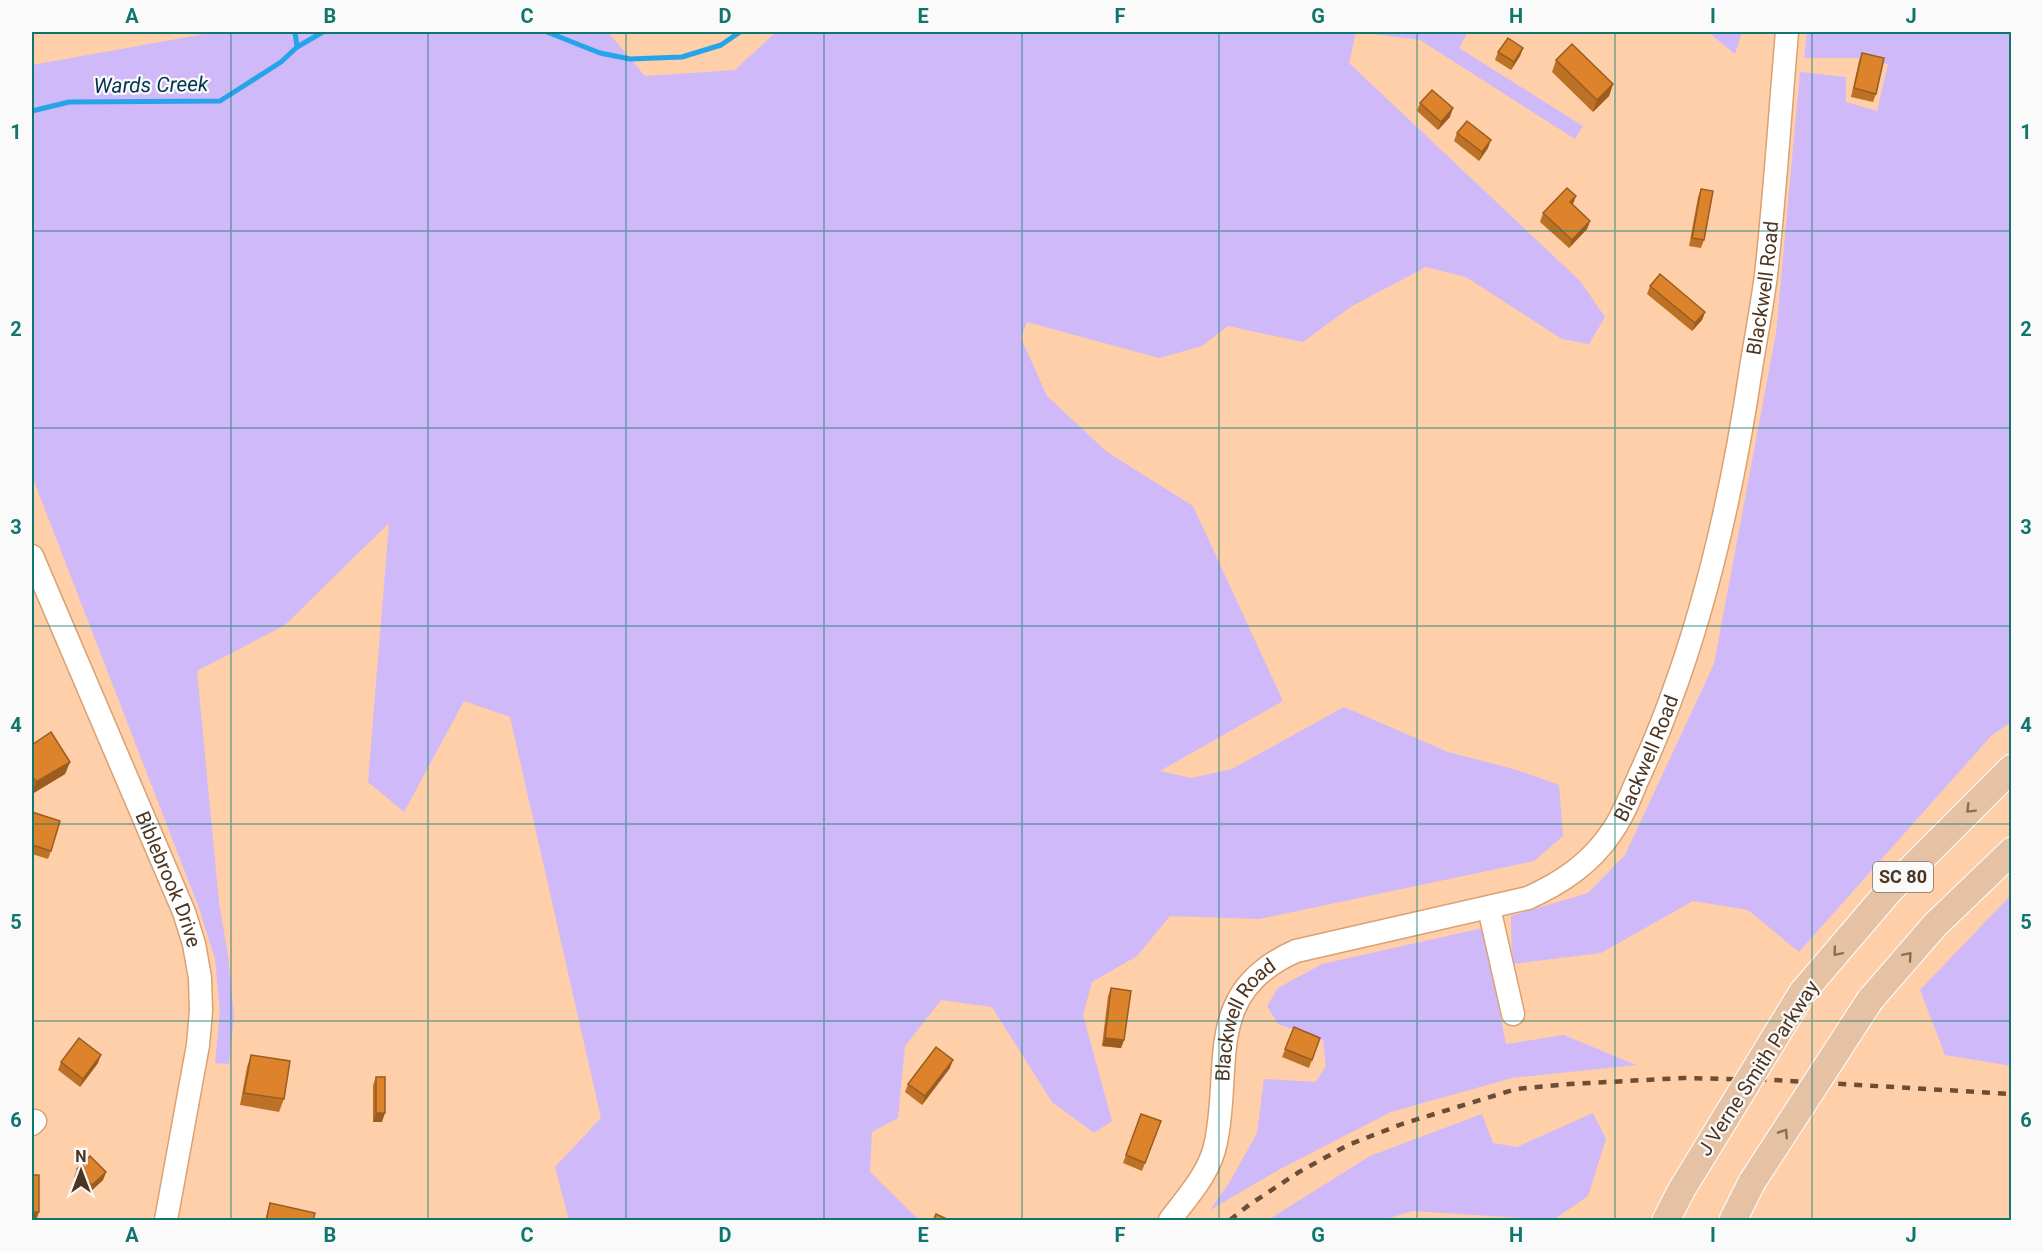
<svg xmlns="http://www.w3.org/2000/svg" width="2043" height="1252" viewBox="0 0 2043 1252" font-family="Roboto,sans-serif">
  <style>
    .green { fill: #cfb9f9 }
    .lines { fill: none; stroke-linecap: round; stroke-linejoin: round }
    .stream { stroke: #26a4ea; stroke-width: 5 }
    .minor-casing { stroke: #daa173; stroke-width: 25 }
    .major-casing { stroke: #fff; stroke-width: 29 }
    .minor { stroke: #fff; stroke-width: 22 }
    .major { stroke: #e6c2a5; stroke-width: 27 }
    .rail { stroke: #6a4e38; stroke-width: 4.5; stroke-dasharray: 8 8; stroke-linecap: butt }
    .major-bridge-casing { stroke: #fff; stroke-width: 29; stroke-linecap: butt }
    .major-bridge { stroke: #e6c2a5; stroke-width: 27 }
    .wall { fill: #bd7126 }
    .shaded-wall { fill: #9a5c1f }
    .building { fill: #dc832c; stroke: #9a5c1f; stroke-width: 1.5 }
    .oneway { stroke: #8a6d56 }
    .grid { fill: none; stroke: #0f766e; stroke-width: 1.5; stroke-opacity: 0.55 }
    .labels { text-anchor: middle; stroke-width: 4.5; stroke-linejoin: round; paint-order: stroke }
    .shield { fill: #fafafa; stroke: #817063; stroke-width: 1.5 }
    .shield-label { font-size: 18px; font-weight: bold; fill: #4d3522 }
    .street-label { font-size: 20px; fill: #4d3522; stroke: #fafafa }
    .water-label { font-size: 21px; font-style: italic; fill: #033652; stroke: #fafafa }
    .neatline { fill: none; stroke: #0f766e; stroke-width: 2 }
    .grid-label { font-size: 20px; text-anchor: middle; font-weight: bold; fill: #0f766e }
  </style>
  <rect width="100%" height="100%" fill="#fecfa9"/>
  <!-- green -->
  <g class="green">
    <polygon points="216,32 608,32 645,76 735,70 776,32 1468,32 1459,48 1583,126 1575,139 1420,40 1356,32 1349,63 1580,281 1605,317 1589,344 1562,339 1466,277 1426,267 1352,306 1303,342 1228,326 1202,346 1159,358 1027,322 1021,338 1047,396 1107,452 1193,506 1283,701 1160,771 1191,778 1232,769 1344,707 1448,752 1517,770 1559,785 1563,836 1534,861 1259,919 1170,916 1137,956 1092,982 1083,1015 1112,1121 1094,1133 1052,1102 992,1007 941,1000 905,1046 898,1118 872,1132 870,1172 919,1220 569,1220 555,1167 601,1118 510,717 464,701 404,812 368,782 389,523 285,625 197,671 219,902 228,956 234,1015 229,1064 215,1063 220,1011 215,959 199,908 32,476 32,65"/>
    <polygon points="1708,32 1742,32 1735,54"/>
    <polygon points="1807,32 2011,32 2011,722 1991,736 1799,952 1748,910 1693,901 1601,953 1512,964 1511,916 1588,893 1625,855 1714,664 1776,333 1800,72 1846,77 1846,102 1877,111 1888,64 1856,58 1804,58"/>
    <polygon points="2011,895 2011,1066 1945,1055 1920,990"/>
    <polygon points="1483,928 1506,1044 1564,1035 1636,1065 1512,1078 1391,1112 1282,1168 1210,1210 1231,1180 1257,1133 1264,1079 1316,1082 1326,1066 1323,1040 1278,1024 1267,1006 1278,988 1322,964"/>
    <polygon points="1593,1113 1606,1139 1588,1196 1553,1220 1412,1211 1383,1220 1268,1220 1370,1156 1482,1114 1493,1143 1517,1147"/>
  </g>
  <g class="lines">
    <!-- stream -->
    <g class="stream">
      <polyline points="295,32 297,47"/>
      <polyline points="547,32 600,53 630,59 682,57 721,45 740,32"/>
      <polyline points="32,111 69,102 220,101 281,62 297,47 323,32"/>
    </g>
    <!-- minor casing -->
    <g class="minor-casing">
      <g id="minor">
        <path id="s1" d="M32,556L184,912L194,944L200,978L201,1011L198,1045L166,1220"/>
        <polyline points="1489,908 1513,1014"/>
        <polyline points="32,1124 35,1121"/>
        <path id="s2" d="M1170,1220C1188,1196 1210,1173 1216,1142C1232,1064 1203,992 1296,951L1528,898C1561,883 1590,864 1611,833C1622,818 1629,800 1636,783C1648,757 1659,731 1669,704C1710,595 1734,483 1751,368C1756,337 1762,306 1766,275C1775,194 1780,113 1787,32"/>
      </g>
    </g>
    <!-- major casing -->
    <g class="major-casing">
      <g id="major">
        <polyline points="1802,993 1889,891 2012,768"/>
        <polyline points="1870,1000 1935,925 2012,851"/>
        <polyline points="1666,1220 1682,1189"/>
        <polyline points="1733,1220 1752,1182"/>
      </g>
    </g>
    <!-- minor -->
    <use href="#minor" class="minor"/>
    <!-- major -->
    <use href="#major" class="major"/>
    <!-- rail -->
    <polyline class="rail" points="1230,1220 1249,1205 1299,1172 1348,1145 1402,1124 1516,1089 1570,1084 1683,1078 1774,1080 2012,1094"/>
    <!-- major-bridge casing -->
    <g class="major-bridge-casing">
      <g id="major-bridge">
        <polyline points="1752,1182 1870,1000"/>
        <polyline points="1682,1189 1802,993"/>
      </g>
    </g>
    <!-- major-bridge -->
    <use href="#major-bridge" class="major-bridge"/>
  </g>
  <!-- wall -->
  <g class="wall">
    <polygon points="1523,48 1520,56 1511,70 1495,60 1498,52"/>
    <polygon points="1862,53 1876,94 1873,102 1851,97 1859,61"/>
    <polygon points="1556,60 1613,84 1609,96 1593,112 1552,72"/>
    <polygon points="1420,103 1450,117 1438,130 1417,111"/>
    <polygon points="1457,133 1488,148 1479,161 1454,141"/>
    <polygon points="1701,189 1704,240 1701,248 1689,246 1698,197"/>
    <polygon points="1573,204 1572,205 1590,221 1587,229 1569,248 1540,222 1543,213"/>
    <polygon points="1650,286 1705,312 1702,320 1692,331 1647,294"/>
    <polygon points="32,745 70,762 65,774 32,794"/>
    <polygon points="32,812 51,851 48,859 32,854"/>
    <polygon points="1111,988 1124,1040 1121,1048 1102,1046 1108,996"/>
    <polygon points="1294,1027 1320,1038 1309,1068 1282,1057"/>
    <polygon points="251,1055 284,1099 279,1112 240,1105 247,1067"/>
    <polygon points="61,1062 98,1063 80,1087 58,1070"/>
    <polygon points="950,1068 922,1105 905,1092 908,1084"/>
    <polygon points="376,1077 382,1122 373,1122 373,1085"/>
    <polygon points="1141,1114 1161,1121 1142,1171 1123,1163"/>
    <polygon points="77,1169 106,1172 103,1180 89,1193 74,1177"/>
    <polygon points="270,1203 313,1221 265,1221"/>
  </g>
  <!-- shaded-wall -->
  <g class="shaded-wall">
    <polygon points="1523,48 1520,56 1511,70 1514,62"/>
    <polygon points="1613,84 1609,96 1593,112 1597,100"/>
    <polygon points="1453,108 1450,117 1438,130 1441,122"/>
    <polygon points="1491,140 1488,148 1479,161 1482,152"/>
    <polygon points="1576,196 1573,204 1567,210 1570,202"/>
    <polygon points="1590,221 1587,229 1569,248 1572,240"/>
    <polygon points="1705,312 1702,320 1692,331 1695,323"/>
    <polygon points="70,762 65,774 32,794 36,782"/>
    <polygon points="1105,1038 1124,1040 1121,1048 1102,1046"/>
    <polygon points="101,1055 98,1063 80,1087 83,1079"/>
    <polygon points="953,1060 950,1068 922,1105 925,1096"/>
    <polygon points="376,1113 385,1113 382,1122 373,1122"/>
    <polygon points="106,1172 103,1180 89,1193 92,1185"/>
    <polygon points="32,1212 39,1212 36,1221 32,1221"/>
  </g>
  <!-- building -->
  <g class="building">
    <polygon points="1508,38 1523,48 1514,62 1498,52"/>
    <polygon points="1572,44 1613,84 1597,100 1556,60"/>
    <polygon points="1862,53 1884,58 1876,94 1854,88"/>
    <polygon points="1432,90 1453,108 1441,122 1420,103"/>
    <polygon points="1467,121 1491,140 1482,152 1457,133"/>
    <polygon points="1567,188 1576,196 1570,202 1590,221 1572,240 1543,213"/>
    <polygon points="1701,189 1713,191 1704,240 1692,238"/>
    <polygon points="1660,274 1705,312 1695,323 1650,286"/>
    <polygon points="51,732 70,762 36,782 32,775 32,745"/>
    <polygon points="32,812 60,821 51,851 32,845"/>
    <polygon points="1111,988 1131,991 1124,1040 1105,1038"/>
    <polygon points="1294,1027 1320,1038 1312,1060 1285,1049"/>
    <polygon points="79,1038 101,1055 83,1079 61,1062"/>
    <polygon points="936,1047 953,1060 925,1096 908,1084"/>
    <polygon points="251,1055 290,1061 284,1099 244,1093"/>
    <rect x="376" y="1077" width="9" height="36"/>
    <polygon points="1141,1114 1161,1121 1145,1163 1126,1155"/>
    <polygon points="90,1156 106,1172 92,1185 77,1169"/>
    <rect x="32" y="1175" width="7" height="37"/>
    <polygon points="270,1203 315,1213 313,1221 266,1221"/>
    <polygon points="936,1214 951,1221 933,1221"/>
  </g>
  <!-- one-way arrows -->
  <defs><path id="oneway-chevron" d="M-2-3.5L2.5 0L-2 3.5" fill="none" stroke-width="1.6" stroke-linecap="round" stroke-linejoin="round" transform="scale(1.5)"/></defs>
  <g class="oneway">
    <use href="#oneway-chevron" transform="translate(1970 809) rotate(135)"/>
    <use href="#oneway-chevron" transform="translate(1837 952) rotate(130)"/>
    <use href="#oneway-chevron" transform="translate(1908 956) rotate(-49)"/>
    <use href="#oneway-chevron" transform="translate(1784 1133) rotate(-57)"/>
  </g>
  <!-- grid -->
  <path class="grid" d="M231,32V1220M428,32V1220M626,32V1220M824,32V1220M1022,32V1220M1219,32V1220M1417,32V1220M1615,32V1220M1812,32V1220M32,231H2012M32,428H2012M32,626H2012M32,824H2012M32,1021H2012"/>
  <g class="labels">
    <!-- shield labels -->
    <rect class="shield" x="1873" y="862" width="60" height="30" rx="4.5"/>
    <g class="shield-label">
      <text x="1903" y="883">SC 80</text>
    </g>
    <!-- street labels -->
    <g class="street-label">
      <text dy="7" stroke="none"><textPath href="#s2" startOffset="1227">Blackwell Road</textPath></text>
      <text dy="7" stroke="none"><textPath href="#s2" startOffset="741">Blackwell Road</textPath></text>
      <text dy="7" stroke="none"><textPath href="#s1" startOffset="351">Biblebrook Drive</textPath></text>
      <text dy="7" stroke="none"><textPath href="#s2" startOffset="220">Blackwell Road</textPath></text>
      <text transform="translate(1758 1068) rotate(-57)" y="7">J Verne Smith Parkway</text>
    </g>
    <!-- water labels -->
    <g class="water-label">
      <text transform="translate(151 85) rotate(-1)" y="7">Wards Creek</text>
    </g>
  </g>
  <!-- border -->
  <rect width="2043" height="1252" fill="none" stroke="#fafafa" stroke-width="66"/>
  <!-- north arrow -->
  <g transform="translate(81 1171)" stroke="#fafafa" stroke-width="4.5" paint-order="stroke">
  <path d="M0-4.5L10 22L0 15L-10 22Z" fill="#4d3522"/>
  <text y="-9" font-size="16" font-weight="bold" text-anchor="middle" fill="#4d3522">N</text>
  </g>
  <rect x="33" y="33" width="1977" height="1186" class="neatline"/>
  <g class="grid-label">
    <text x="132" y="23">A</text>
    <text x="330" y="23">B</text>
    <text x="527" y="23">C</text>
    <text x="725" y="23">D</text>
    <text x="923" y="23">E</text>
    <text x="1120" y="23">F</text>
    <text x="1318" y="23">G</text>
    <text x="1516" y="23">H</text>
    <text x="1713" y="23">I</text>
    <text x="1911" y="23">J</text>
    <text x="16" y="139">1</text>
    <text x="2026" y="139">1</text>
    <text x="16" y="336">2</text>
    <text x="2026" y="336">2</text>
    <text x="16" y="534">3</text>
    <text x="2026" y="534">3</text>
    <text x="16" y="732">4</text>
    <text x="2026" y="732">4</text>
    <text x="16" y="929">5</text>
    <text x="2026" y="929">5</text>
    <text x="16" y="1127">6</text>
    <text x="2026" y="1127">6</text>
    <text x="132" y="1242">A</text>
    <text x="330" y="1242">B</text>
    <text x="527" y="1242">C</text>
    <text x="725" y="1242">D</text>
    <text x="923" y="1242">E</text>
    <text x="1120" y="1242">F</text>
    <text x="1318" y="1242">G</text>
    <text x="1516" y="1242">H</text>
    <text x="1713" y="1242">I</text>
    <text x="1911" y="1242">J</text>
  </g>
</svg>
